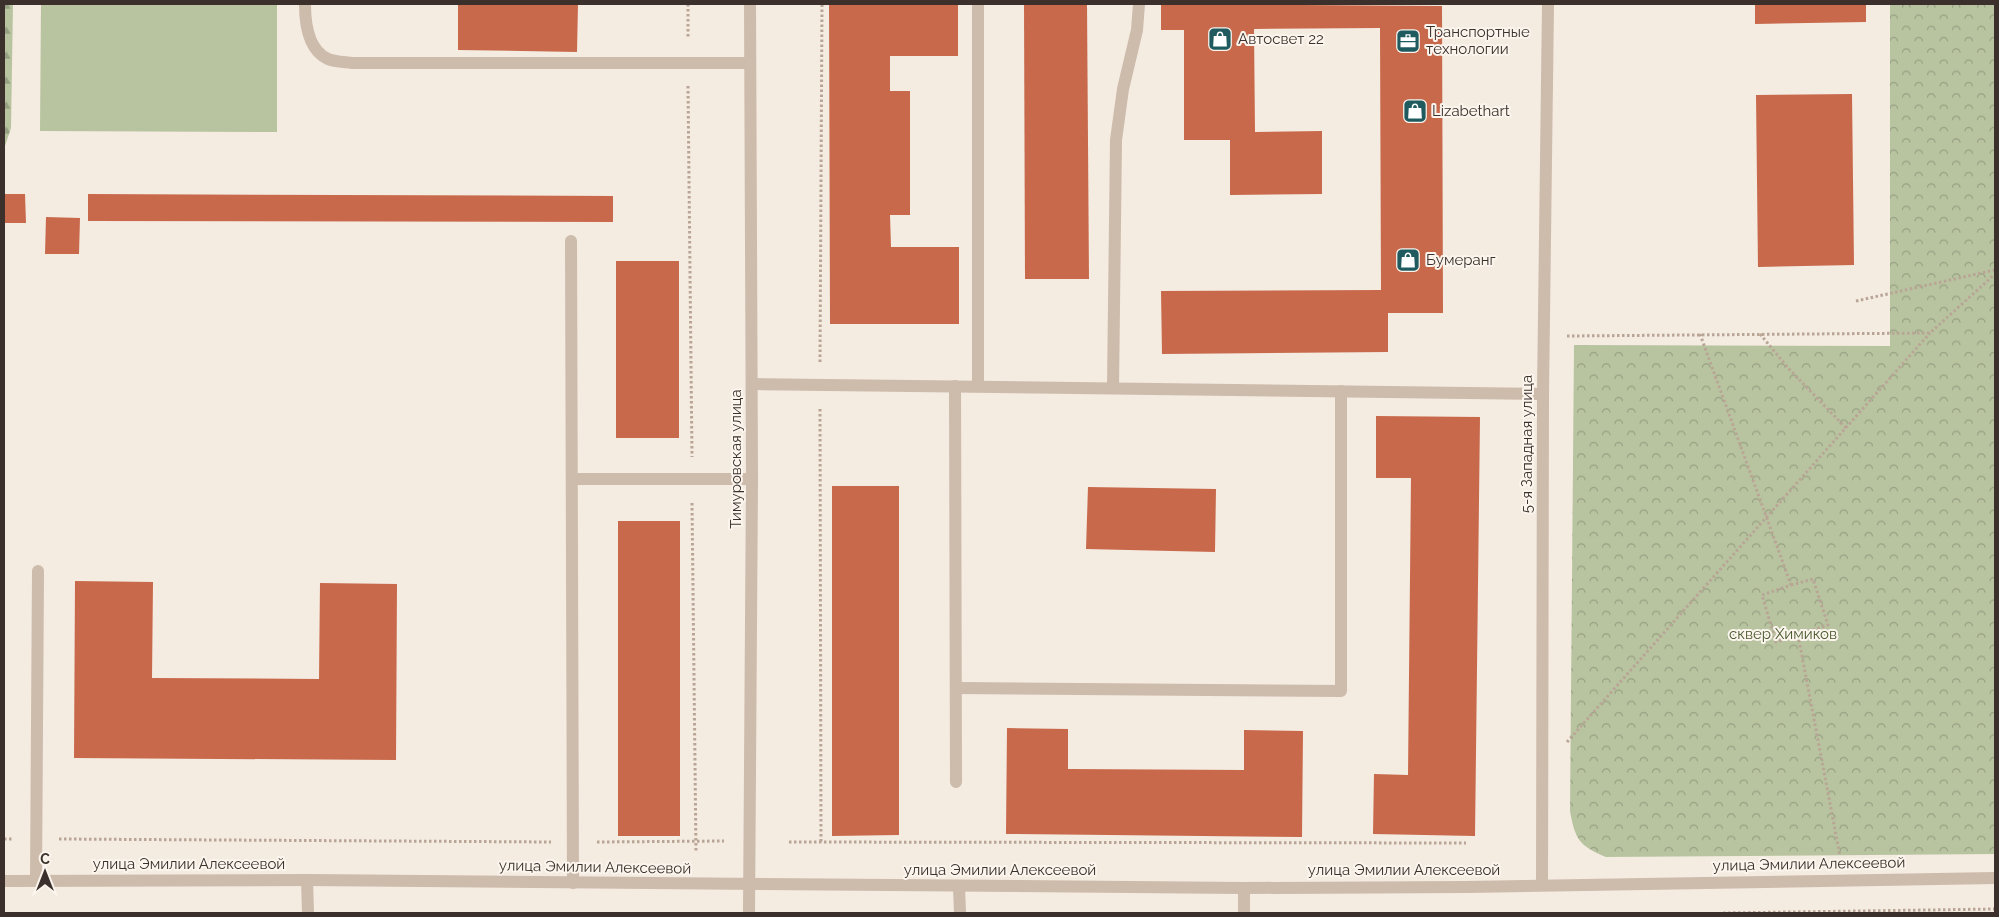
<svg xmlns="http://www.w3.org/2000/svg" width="1999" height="917" viewBox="0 0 1999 917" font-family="Raleway,sans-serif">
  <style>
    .forest { fill: url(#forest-firs) }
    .park { fill: url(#park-crowns) }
    .garden { fill: #b8c4a0 }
    .building { fill: #c8694b }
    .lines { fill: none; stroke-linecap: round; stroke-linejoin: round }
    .path { stroke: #b9a596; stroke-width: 3; stroke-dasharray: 2.5 2.5; stroke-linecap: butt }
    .minor { stroke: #cdbbac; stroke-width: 12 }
    .labels { text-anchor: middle; stroke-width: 4; stroke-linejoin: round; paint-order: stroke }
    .poi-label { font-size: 15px; fill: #3b302b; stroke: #fbf5ee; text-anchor: start }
    .street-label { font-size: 15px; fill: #3b302b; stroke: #fbf5ee }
    .park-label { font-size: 15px; fill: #4a5a2e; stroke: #fbf5ee }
  </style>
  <defs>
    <pattern id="forest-firs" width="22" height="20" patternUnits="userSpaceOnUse" patternTransform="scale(1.25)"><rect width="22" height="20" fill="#b8c4a0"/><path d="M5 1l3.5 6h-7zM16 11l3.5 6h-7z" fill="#97a083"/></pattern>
    <pattern id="park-crowns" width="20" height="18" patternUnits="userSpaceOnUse" patternTransform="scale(1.25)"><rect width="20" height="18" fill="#b8c4a0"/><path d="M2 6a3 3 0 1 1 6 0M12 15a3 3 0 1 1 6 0" fill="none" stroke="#97a083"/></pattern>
  </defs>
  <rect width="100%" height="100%" fill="#f4ebe1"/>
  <!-- forest -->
  <polygon class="forest" points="4,4 13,4 11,128 4,149"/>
  <!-- park -->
  <path class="park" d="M1890,4H1995V854L1606,857C1579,846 1575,839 1570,811L1574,345L1890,346Z"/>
  <!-- garden -->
  <polygon class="garden" points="41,4 277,4 277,132 40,131"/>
  <!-- building -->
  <g class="building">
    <polygon points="458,4 578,4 577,52 458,50"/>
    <polygon points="829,4 958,4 958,56 890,56 890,91 910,91 910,215 890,215 891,247 959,247 959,324 830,324"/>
    <polygon points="1024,4 1087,4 1089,279 1025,279"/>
    <polygon points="1161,4 1442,6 1443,313 1388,313 1388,352 1162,354 1161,291 1381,290 1380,28 1254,29 1255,132 1322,131 1322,194 1230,195 1230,140 1184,140 1184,30 1161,30"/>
    <polygon points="1755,4 1866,4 1866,22 1755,24"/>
    <polygon points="1852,94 1854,265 1758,267 1756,95"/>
    <polygon points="4,194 25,194 26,223 4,223"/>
    <polygon points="88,194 613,196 613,222 88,221"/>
    <polygon points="46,217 80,218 79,254 45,254"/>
    <rect x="616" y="261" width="63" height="177"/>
    <polygon points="1376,416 1480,417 1475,836 1373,834 1374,774 1408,775 1411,478 1376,478"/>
    <polygon points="832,486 899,486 899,835 832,836"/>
    <polygon points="1088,487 1216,489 1215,552 1086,549"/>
    <rect x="618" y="521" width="62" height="315"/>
    <polygon points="75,581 153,582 152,678 319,679 320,583 397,584 396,760 74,758"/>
    <polygon points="1007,728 1068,729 1068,769 1244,770 1244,730 1303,731 1302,837 1006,834"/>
  </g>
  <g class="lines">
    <!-- path -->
    <g class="path">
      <polyline points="688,4 688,39"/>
      <polyline points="688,86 692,457"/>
      <polyline points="1856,301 1995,270"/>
      <polyline points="1700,334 1791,585 1762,595 1776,642 1798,635 1840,856"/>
      <polyline points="1760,334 1789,369 1846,428"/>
      <polyline points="1567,336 1930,333 1995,274"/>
      <polyline points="820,362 822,4"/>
      <polyline points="820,409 821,843"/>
      <polyline points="692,503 696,852"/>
      <polyline points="1791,585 1813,579 1828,625 1798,635"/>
      <polyline points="1567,742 1930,333"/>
      <polyline points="4,839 13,839"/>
      <polyline points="59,839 551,842"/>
      <polyline points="597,842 724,841"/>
      <polyline points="789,842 1466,843"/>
      <polyline points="1723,913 1995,909"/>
    </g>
    <!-- minor -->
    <g class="minor">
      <path d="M305,4C305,23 308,50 328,59C335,62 345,62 352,63H750"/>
      <polyline points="978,4 978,386"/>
      <polyline points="571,241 573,883"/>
      <polyline points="752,384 1543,394"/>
      <polyline points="955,386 956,782"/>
      <polyline points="1113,388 1116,140 1123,89 1137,30 1139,4"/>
      <polyline points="572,479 752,479"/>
      <polyline points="956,688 1341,691 1341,391"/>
      <polyline points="307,880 308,913"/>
      <polyline points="4,881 307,880 1244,888 1466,887 1995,878"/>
      <polyline points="36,881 38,571"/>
      <polyline points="1542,885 1543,394 1548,4"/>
      <polyline points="959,887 960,913"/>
      <polyline points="749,913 752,479 750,4"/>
      <polyline points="1244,913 1244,888"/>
    </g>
  </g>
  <!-- icons -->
  <defs>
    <g id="shop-square" transform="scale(1.25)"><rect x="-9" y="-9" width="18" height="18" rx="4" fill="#1f5a5e" stroke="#fbf5ee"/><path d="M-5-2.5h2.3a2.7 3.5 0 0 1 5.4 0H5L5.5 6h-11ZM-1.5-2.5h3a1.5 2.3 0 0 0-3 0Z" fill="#fff"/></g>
    <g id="office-square" transform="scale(1.25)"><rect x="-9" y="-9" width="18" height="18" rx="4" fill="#1f5a5e" stroke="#fbf5ee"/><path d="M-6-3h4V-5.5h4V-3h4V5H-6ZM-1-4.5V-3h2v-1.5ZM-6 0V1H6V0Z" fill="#fff"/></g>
  </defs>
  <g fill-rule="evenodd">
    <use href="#shop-square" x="1220" y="39"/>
    <use href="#office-square" x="1408" y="41"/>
    <use href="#shop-square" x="1415" y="111"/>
    <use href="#shop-square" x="1408" y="260"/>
  </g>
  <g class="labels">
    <!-- poi labels -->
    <g class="poi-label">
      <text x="1426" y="37">Транспортные<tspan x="1426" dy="17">технологии</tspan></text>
      <text x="1238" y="44">Автосвет 22</text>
      <text x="1432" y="116">Lizabethart</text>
      <text x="1426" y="265">Бумеранг</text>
    </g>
    <!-- street labels -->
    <g class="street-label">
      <text transform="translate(1527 444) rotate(-90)" y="5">5-я Западная улица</text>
      <text transform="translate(736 459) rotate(-90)" y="5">Тимуровская улица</text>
      <text x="189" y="869">улица Эмилии Алексеевой</text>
      <text transform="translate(1809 864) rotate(-1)" y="5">улица Эмилии Алексеевой</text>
      <text transform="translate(595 867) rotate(1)" y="5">улица Эмилии Алексеевой</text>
      <text x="1000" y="875">улица Эмилии Алексеевой</text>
      <text x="1404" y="875">улица Эмилии Алексеевой</text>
    </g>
    <!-- park labels -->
    <g class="park-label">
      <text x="1783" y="639">сквер Химиков</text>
    </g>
  </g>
  <!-- border -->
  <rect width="1999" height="917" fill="none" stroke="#3b302b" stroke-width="10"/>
  <!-- north arrow -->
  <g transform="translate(45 872)" stroke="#fbf5ee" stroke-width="4" paint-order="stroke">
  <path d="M0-4L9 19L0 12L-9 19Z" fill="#3b302b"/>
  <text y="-8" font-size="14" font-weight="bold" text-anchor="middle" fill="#3b302b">С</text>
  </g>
</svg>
